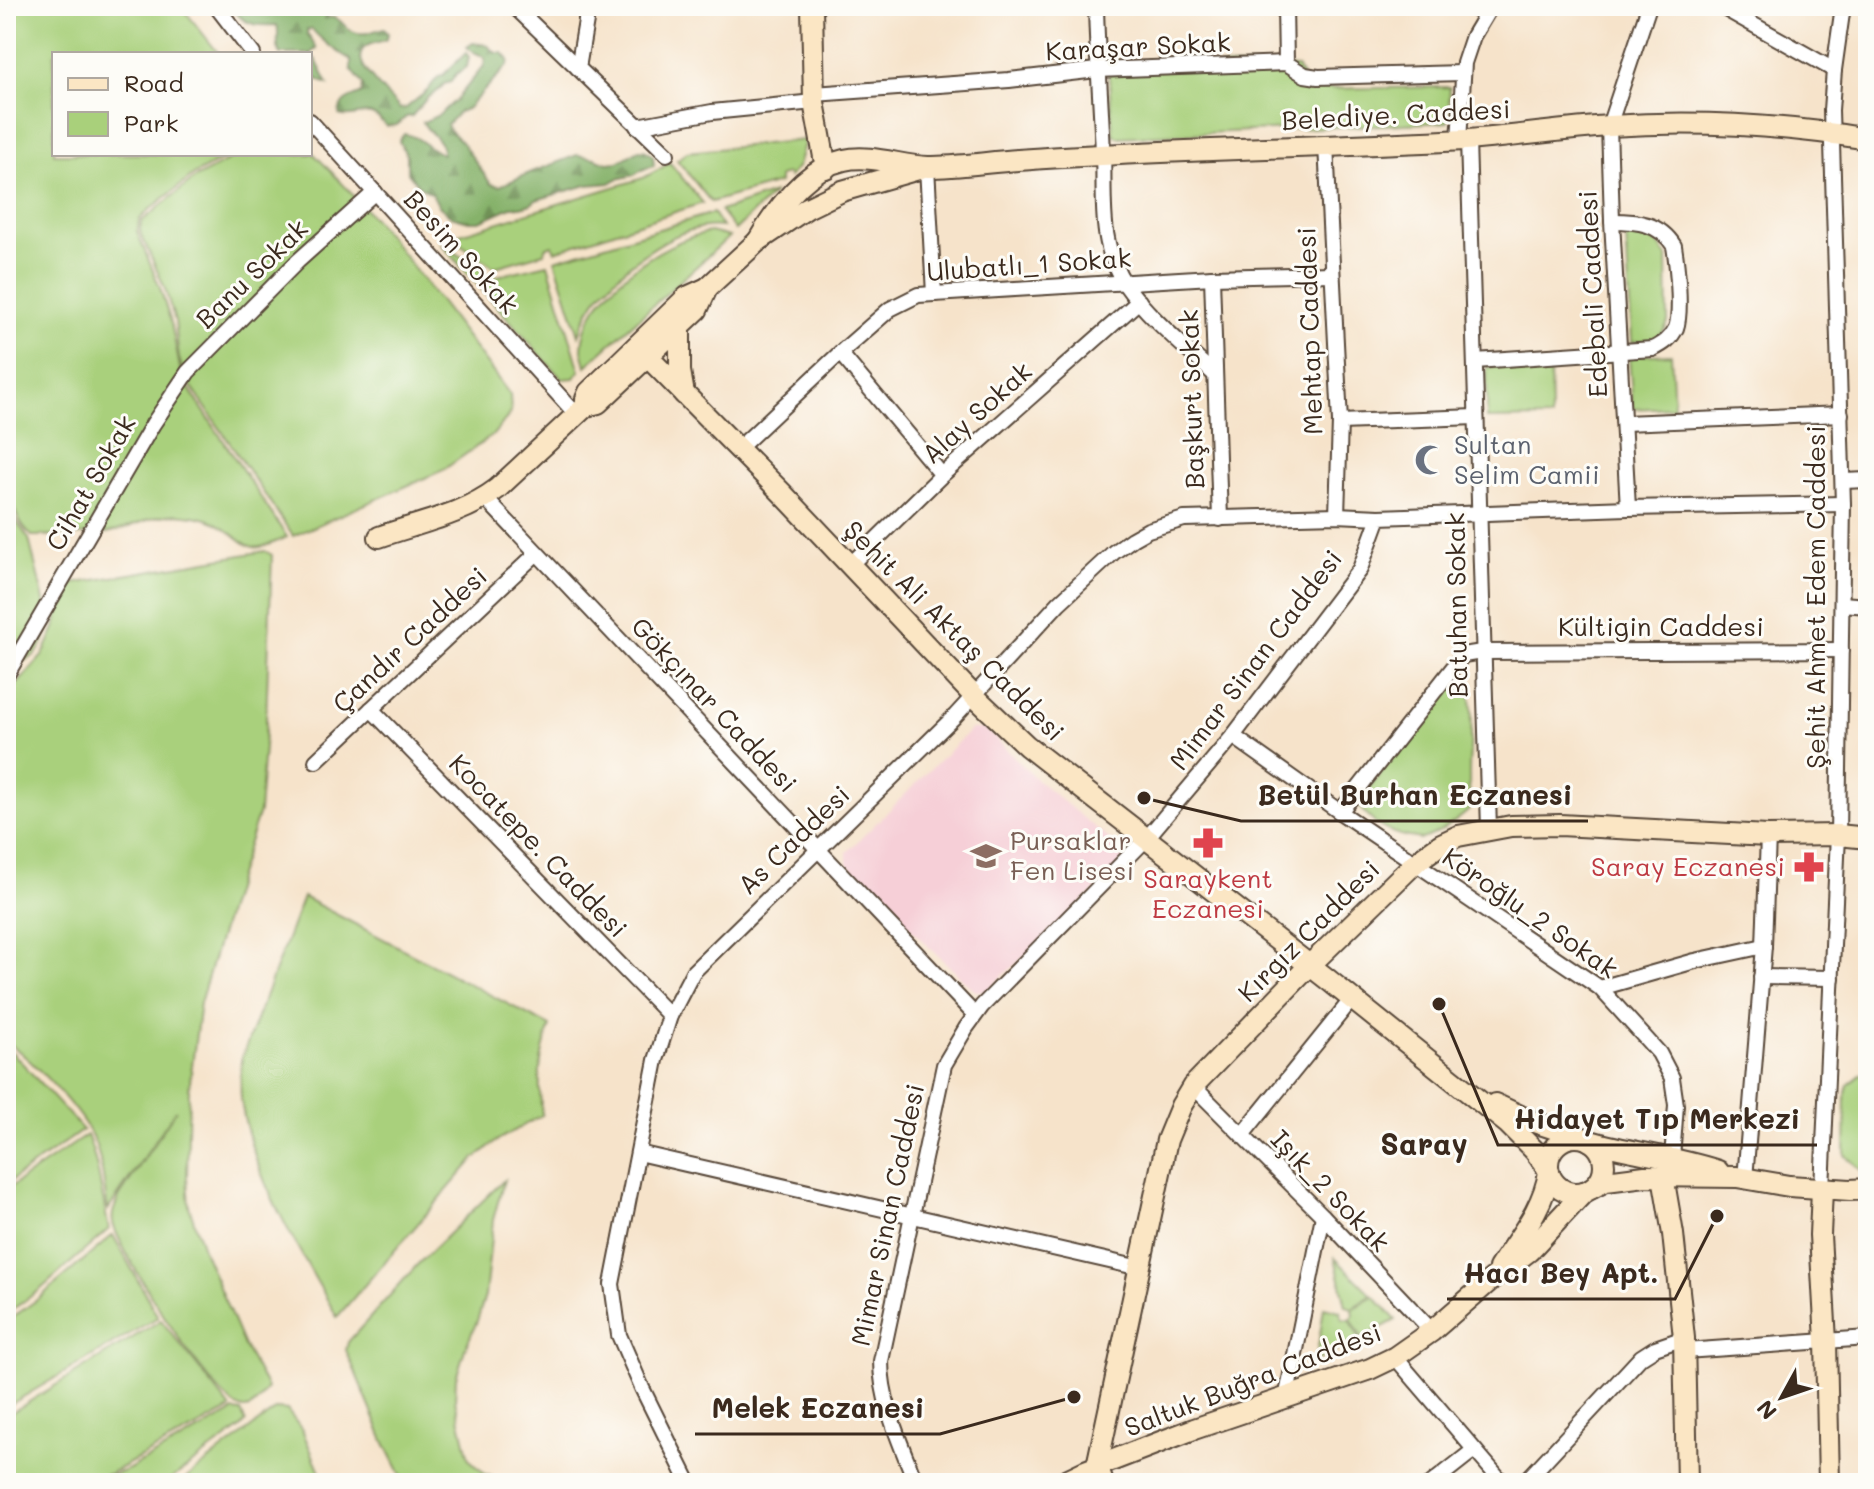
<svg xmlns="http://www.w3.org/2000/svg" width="1874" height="1489" viewBox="0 0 1874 1489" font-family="Mali,sans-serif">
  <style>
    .built { fill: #f6cfd7 }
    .green { fill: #a9d07b; stroke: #727d4c; stroke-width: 2 }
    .forest { fill: url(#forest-firs); stroke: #606e44; stroke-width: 2 }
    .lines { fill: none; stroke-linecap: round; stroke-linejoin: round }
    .street-casing { stroke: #574638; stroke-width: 18 }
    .secondary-casing { stroke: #574638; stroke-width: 24 }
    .street { stroke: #fff; stroke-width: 14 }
    .secondary { stroke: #fbe6c4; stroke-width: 20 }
    .labels { text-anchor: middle; stroke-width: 6; stroke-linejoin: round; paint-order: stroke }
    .street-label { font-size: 26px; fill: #3b2a1e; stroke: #fdfcf7 }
    .worship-label { font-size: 26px; fill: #5b616d; stroke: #fdfcf7; text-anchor: start }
    .education-label { font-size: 26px; fill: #785e54; stroke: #fdfcf7; text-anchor: start }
    .health-label { font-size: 26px; fill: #be3a42; stroke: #fdfcf7; text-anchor: end }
    .quarter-label { font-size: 30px; font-weight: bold; fill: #3b2a1e; stroke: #fdfcf7 }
    .leader { fill: none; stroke: #3b2a1e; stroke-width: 3 }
    .callout-dot { fill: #3b2a1e; stroke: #fdfcf7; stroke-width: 3 }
    .callout-label { font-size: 28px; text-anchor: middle; font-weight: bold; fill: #3b2a1e; stroke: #fdfcf7; stroke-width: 6; stroke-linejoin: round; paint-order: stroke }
  </style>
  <defs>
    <pattern id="forest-firs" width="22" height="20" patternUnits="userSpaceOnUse" patternTransform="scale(2)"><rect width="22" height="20" fill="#86b26b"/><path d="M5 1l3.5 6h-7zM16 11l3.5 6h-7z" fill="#6f9157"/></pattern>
  </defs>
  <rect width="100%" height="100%" fill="#fdfcf7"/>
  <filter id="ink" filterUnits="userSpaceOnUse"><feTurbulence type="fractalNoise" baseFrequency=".0125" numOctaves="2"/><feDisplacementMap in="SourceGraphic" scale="16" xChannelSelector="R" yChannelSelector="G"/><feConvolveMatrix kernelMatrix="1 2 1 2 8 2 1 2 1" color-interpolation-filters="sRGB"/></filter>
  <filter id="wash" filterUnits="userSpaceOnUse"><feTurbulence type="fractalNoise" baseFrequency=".006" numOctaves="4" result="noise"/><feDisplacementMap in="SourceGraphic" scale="32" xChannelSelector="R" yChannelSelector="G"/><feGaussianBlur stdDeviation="1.8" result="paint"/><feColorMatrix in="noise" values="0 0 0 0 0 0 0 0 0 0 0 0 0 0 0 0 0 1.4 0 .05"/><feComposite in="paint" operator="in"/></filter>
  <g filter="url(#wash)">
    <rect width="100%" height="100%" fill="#f6e3ca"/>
    <!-- built -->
    <polygon class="built" points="971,729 986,729 1037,780 1124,851 1125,860 1073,912 986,991 975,991 899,918 847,863 847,852"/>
    <!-- green -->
    <g class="green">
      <path d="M6,6H181L219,54H54V154H232L195,174L149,210L140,219L137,232L160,288L171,323L182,378L287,537C246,556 254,547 221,526C212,519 197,516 186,515C159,510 133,529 107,533C83,536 57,535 32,536C17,524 13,504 6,486Z"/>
      <polygon points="1108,64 1297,67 1307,85 1311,89 1450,87 1448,122 1118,137 1113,134"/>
      <polygon points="805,140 798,166 789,177 787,174 779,176 779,183 711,202 677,160 687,152"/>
      <path d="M310,150C385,224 447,311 510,395L511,413L493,435L443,470L293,536L185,377L179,358L175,321L164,286L140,232L142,221L195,178L240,154H310Z"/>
      <polygon points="670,163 703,203 555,251 552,245 545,248 544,253 499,266 494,267 450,237 643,178"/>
      <polygon points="774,193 735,230 720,211"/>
      <path d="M713,213L722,227C680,222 630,261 603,291C592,303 584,319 579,335L555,260Z"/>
      <path d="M710,232L729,237L586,366C585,360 582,354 582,348C583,294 663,240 710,232Z"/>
      <path d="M1626,235L1649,238L1659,245L1667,257L1668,322C1663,339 1648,341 1632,342Z"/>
      <polygon points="440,243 493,277 548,264 580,371 574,378 562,379"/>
      <polygon points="1671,354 1674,407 1633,409 1629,356"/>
      <polygon points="1550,364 1551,418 1487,419 1487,367"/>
      <path d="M6,495L16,521L29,539L47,613C48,630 44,654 26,660C20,662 13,663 6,664Z"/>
      <path d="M265,551L272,555L266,721L259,812L238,876L200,1003L189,1089L187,1177L189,1206L204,1252L244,1346L267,1388C262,1395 255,1409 245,1409C219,1411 119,1251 113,1223C111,1214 115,1207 118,1199L176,1110L108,1210C104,1188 103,1164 95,1143C83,1112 33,1061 6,1041V697L43,655L55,628L63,592L72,584Z"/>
      <path d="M1453,682H1467C1475,704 1471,728 1470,751C1468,770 1469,789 1470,809C1461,818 1434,837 1421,839C1417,839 1413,837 1408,837C1388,833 1372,824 1360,807L1362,797Z"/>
      <path d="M303,897L550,1026C538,1061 538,1079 542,1115L498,1140L474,1159L337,1317C300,1250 255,1183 242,1106C239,1089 241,1073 242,1057Z"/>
      <polygon points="6,1049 13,1053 83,1130 6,1184"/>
      <polygon points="1868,1073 1868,1172 1864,1173 1845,1155 1846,1093 1848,1085 1862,1074"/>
      <path d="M87,1135C99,1165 102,1198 109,1229L41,1289L6,1314V1190Z"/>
      <polygon points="504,1180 493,1220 485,1296 477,1321 465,1349 456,1378 455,1400 469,1459 485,1474 504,1482 405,1483 384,1441 346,1350 348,1342 418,1264"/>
      <polygon points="113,1235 158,1317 6,1407 6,1322 38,1299"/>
      <polygon points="1335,1258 1372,1295 1352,1308 1346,1306"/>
      <polygon points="1374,1296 1396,1320 1362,1338 1351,1319 1354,1315 1353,1309"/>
      <polygon points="1324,1307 1340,1311 1342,1319 1350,1320 1360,1339 1316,1361"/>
      <polygon points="161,1320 231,1409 111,1473 81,1483 6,1483 6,1416"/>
      <polygon points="276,1409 287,1410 302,1430 325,1483 180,1483"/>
      <polygon points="234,1411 241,1412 246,1422 241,1428 166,1483 92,1483 129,1469"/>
    </g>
    <!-- forest -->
    <g class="forest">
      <path d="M238,6H333V9L324,19C341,11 342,31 358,33C368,35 375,30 384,28L388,33L387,39C380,43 370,42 364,48C349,63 391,97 400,109L406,108L427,91L437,78L443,75L466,53L469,57L467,67L456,74L451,82L444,84L438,91L427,98L412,116L406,117L397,125L386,126C382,123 380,118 375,116C364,109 352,120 339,115C340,99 350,99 362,93L363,84L351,69V60C338,52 321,41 312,29L307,30V34L317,48L310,54L316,60L328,84L320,81L310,73V54H280C275,45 280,35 277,25C261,26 248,26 237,14Z"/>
      <path d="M473,43L487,45L496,53H503L509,60L508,65L467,109L459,112L447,124L449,130L463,144L491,184L500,186L532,172L577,155L595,158L607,163L618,162L639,150H644L653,156L654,166L644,169L634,175L617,179L610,183L587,185L536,200L531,204L521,207H511L480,221H469L451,216L439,206L432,194L418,185L407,171V156L399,141L404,134C419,135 429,150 442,154C444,139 428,134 423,122L439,115L456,100L484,66L485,59C480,52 472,54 467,47Z"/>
    </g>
  </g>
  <g filter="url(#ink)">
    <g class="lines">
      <!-- street casing -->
      <g class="street-casing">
        <g id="street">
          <polyline points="216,6 253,54"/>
          <polyline points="514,6 667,154"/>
          <path d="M1096,6C1097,55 1101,104 1103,153C1105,198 1098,244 1125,284C1147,316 1186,348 1215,375"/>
          <polyline points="1285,6 1286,63"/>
          <polyline points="1470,6 1485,15"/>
          <polyline points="1720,6 1834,70"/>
          <polyline points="578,68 586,21 586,6"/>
          <polyline points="814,94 1009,80 1097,70 1286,63 1305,75 1318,77 1462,73"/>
          <polyline points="310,121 576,414"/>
          <polyline points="637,126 712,112 814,102"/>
          <polyline points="1459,140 1464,63 1473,36 1491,6"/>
          <polyline points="1468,140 1489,829"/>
          <polyline points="1326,145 1340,422 1337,515"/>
          <polyline points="927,167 934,294"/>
          <polyline points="1212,277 1220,519"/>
          <polyline points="840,353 942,475"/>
          <path d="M1475,361L1653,349C1663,344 1671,339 1676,328C1682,312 1677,264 1674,246C1660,223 1637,221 1612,221"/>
          <polyline points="1340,422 1476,417"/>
          <polyline points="1624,423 1841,414"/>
          <polyline points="738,449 840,353 890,309 918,295 1212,277 1332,274"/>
          <polyline points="1843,481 1868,480"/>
          <polyline points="485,498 974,1014"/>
          <polyline points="1628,508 1612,221 1609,126 1649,6"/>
          <polyline points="851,564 942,475 1139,301"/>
          <polyline points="1842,604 1868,606"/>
          <polyline points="6,676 153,424 188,372 298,261 375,192"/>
          <polyline points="371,709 670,1016"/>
          <polyline points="1233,736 1340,812 1600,988 1659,1053 1672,1078 1676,1105 1672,1158"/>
          <polyline points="316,761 537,553"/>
          <polyline points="1340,812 1463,655 1482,652 1841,650"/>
          <polyline points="1761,977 1832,978"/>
          <polyline points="1600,988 1695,961 1764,946"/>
          <polyline points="1193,1086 1323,1216 1432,1331"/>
          <polyline points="1242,1135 1352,999"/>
          <polyline points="638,1153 1140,1268"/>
          <polyline points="1745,1179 1764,946 1768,836"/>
          <polyline points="1822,1189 1838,835 1843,504 1831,110 1834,70 1843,6"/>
          <polyline points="1685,1351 1868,1338"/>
          <polyline points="1395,1357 1503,1483"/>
          <polyline points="1286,1399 1323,1216"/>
          <polyline points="689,1483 642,1388 619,1335 612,1284 656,1060 670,1016 693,972 955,716 1059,603 1114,552 1132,539 1148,530 1184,519 1337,515 1379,517"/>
          <path d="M916,1483C901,1444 881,1403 881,1361L944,1065L966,1028L982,1006L1146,839L1233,736L1360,569L1379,517L1628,508L1843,504"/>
          <polyline points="1432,1483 1474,1450"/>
          <polyline points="1524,1483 1641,1357 1655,1348 1684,1338"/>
        </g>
      </g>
      <!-- secondary casing -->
      <g class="secondary-casing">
        <g id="secondary">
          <polyline points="812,6 814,102 826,168"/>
          <path d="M758,241C776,210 806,168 844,160C871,154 900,166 928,167C958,167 988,162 1018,160C1167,149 1316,148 1465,140C1513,137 1561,129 1609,126C1695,120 1783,125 1868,139"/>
          <polyline points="680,326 680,371 684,394"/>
          <polyline points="637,346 782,493 974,696 1027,746 1326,978 1508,1124 1534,1150 1548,1169"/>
          <polyline points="586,406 586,399 589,392 687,297 707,288 758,241 807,208 842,191 919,169"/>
          <path d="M379,537C418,523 463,515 497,489L586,406L598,403L697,310L707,288"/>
          <polyline points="1495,1104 1531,1121 1577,1136"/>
          <circle cx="1576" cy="1165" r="28"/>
          <path d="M1590,1141C1632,1153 1676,1157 1718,1171"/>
          <polyline points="1663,1176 1673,1234 1684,1338 1687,1483"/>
          <polyline points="1592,1188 1606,1181 1645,1176 1737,1177 1789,1186 1850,1190 1868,1189"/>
          <polyline points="1822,1189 1820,1235 1826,1341 1829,1483"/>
          <path d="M1499,1268C1518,1238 1544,1208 1549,1172"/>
          <polyline points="1060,1483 1085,1471 1194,1429 1370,1369 1395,1357 1432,1331 1493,1278 1529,1251 1584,1192"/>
          <polyline points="1103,1483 1097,1466 1167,1140 1181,1106 1193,1086 1310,965 1416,862 1441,844 1458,836 1511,826 1560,825 1768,836 1838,835 1868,838"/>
        </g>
      </g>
      <!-- street -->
      <use href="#street" class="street"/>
      <!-- secondary -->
      <use href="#secondary" class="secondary"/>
    </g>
  </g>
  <!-- icons -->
  <defs>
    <g id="mosque-bare" transform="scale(2.4)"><path d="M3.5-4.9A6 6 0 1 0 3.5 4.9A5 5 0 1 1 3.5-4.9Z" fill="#6b7280" stroke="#fdfcf7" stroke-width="2.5" paint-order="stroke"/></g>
    <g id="pharmacy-bare" transform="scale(2.4)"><path d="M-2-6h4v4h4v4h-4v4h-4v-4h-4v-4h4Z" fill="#e0444e" stroke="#fdfcf7" stroke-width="2.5" paint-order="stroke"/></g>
    <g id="school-bare" transform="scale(2.4)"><path d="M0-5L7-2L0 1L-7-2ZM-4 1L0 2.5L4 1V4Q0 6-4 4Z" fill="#8d6e63" stroke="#fdfcf7" stroke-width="2.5" paint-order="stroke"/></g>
  </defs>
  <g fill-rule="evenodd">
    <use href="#mosque-bare" x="1430" y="460"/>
    <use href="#pharmacy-bare" x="1208" y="843"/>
    <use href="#school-bare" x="986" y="856"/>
    <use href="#pharmacy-bare" x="1809" y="867"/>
  </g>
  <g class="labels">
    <!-- street labels -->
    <g class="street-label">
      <text transform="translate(1138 47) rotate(-3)" y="9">Karaşar Sokak</text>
      <text transform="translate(1396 115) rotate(-3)" y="9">Belediye. Caddesi</text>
      <text transform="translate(461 252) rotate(48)" y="9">Besim Sokak</text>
      <text transform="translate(1029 265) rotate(-4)" y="9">Ulubatlı_1 Sokak</text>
      <text transform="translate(252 274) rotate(-44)" y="9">Banu Sokak</text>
      <text transform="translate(1593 294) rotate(-93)" y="9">Edebali Caddesi</text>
      <text transform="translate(1310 331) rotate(-92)" y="9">Mehtap Caddesi</text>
      <text transform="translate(1192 399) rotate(-92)" y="9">Başkurt Sokak</text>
      <text transform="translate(977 413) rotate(-42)" y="9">Alay Sokak</text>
      <text transform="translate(91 483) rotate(-60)" y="9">Cihat Sokak</text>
      <text transform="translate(1816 597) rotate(-90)" y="9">Şehit Ahmet Edem Caddesi</text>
      <text transform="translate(1457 605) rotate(-91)" y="9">Batuhan Sokak</text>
      <text x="1661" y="636">Kültigin Caddesi</text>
      <text transform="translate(954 631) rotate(45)" y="9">Şehit Ali Aktaş Caddesi</text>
      <text transform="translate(410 640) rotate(-43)" y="9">Çandır Caddesi</text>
      <text transform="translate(1256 660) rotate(-53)" y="9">Mimar Sinan Caddesi</text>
      <text transform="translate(714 705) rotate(47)" y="9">Gökçınar Caddesi</text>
      <text transform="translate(794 840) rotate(-44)" y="9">As Caddesi</text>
      <text transform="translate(538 846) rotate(46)" y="9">Kocatepe. Caddesi</text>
      <text transform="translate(1530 913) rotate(35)" y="9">Köroğlu_2 Sokak</text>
      <text transform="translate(1309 931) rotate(-45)" y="9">Kırgız Caddesi</text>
      <text transform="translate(1330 1191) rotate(46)" y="9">Işık_2 Sokak</text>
      <text transform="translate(888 1215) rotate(-78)" y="9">Mimar Sinan Caddesi</text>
      <text transform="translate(1253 1380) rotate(-21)" y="9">Saltuk Buğra Caddesi</text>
    </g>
    <!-- worship labels -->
    <g class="worship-label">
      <text x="1454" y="454">Sultan<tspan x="1454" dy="30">Selim Camii</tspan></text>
    </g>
    <!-- education labels -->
    <g class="education-label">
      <text x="1010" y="850">Pursaklar<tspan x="1010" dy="30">Fen Lisesi</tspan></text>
    </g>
    <!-- health labels -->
    <g class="health-label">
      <text x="1785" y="876">Saray Eczanesi</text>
      <text x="1208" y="888" text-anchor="middle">Saraykent<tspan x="1208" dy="30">Eczanesi</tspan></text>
    </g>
    <!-- quarter labels -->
    <g class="quarter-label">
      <text x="1424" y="1155">Saray</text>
    </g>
  </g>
  <!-- callouts -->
  <path class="leader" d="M1144 798L1241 821H1588M1439 1004L1498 1145H1817M1717 1216L1675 1299H1447M1074 1397L940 1434H695"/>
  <g class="callout-dot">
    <circle cx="1144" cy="798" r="8"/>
    <circle cx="1439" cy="1004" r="8"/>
    <circle cx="1717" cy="1216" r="8"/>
    <circle cx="1074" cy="1397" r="8"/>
  </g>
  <g class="callout-label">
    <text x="1415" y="805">Betül Burhan Eczanesi</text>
    <text x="1657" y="1129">Hidayet Tıp Merkezi</text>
    <text x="1561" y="1283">Hacı Bey Apt.</text>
    <text x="818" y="1418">Melek Eczanesi</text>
  </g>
  <!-- margin -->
  <rect width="1874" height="1489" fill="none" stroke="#fdfcf7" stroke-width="32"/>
  <!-- legend -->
  <rect x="52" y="52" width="260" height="104" fill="#fdfcf7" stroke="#afa8a0" stroke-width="2"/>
  <rect x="68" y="78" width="40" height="12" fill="#fbe6c4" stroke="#afa8a0" stroke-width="2"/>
  <text x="124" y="92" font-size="24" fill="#3b2a1e">Road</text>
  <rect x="68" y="112" width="40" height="24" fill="#a9d07b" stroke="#afa8a0" stroke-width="2"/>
  <text x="124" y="132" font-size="24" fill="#3b2a1e">Park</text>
  <!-- north arrow -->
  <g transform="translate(1782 1397) rotate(230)" stroke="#fdfcf7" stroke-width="6" paint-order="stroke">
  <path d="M0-6L14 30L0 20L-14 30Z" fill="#3b2a1e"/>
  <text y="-12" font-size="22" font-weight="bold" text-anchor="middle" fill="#3b2a1e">N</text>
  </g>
</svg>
